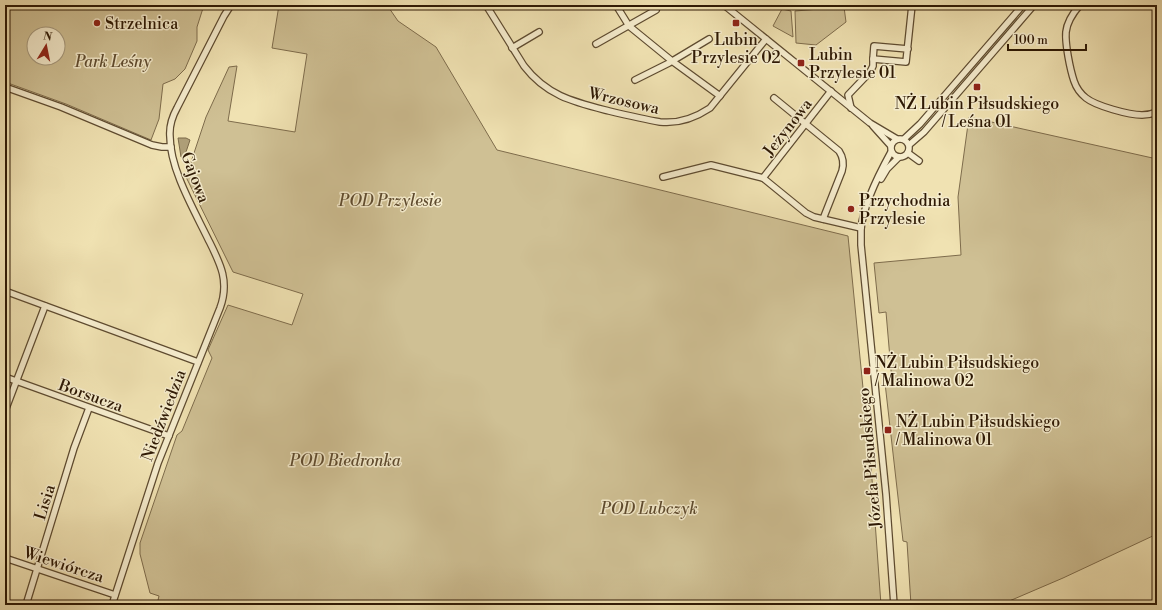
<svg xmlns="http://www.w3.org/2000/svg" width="1162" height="610" viewBox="0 0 1162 610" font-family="'Libre Bodoni',serif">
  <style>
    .green { fill: #cfc094; stroke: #7e6c4c; fill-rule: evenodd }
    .water { fill: #ae9e77; stroke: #7b6949 }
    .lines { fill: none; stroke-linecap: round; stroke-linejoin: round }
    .minor-casing { stroke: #5e4b30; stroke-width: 8 }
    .minor { stroke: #f5eccd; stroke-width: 5.5 }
    .poi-dot { fill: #8f2418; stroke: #f5eccd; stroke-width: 1.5 }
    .labels { text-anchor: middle; stroke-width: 3; stroke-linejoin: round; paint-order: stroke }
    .poi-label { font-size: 16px; fill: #2e1904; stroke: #f5eccd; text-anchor: start }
    .park-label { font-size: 16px; font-style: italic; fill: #5e4b2f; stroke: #f5eccd }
    .street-label { font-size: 16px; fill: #2e1904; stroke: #f5eccd }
  </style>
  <rect width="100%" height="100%" fill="#f0e2b2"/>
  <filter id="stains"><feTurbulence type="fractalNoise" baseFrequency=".005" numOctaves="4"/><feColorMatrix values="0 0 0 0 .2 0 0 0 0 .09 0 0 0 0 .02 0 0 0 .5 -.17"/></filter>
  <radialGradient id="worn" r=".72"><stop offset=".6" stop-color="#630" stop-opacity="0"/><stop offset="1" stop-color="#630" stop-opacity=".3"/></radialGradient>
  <!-- green -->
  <g class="green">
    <path d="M5,5H204L197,27V41L185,69L175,79L163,84L159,119L151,140L66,104L5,82ZM34,34H58V58H34Z"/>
    <polygon points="279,5 387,5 398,21 436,47 497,150 848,236 872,479 881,605 152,605 157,604 159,596 150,593 140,554 140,543 177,435 182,431 212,358 208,350 228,305 292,325 303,294 233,272 186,177 206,117 229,67 237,66 228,121 295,132 307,54 272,48"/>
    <polygon points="844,7 846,22 816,45 796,43 795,11"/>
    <polygon points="782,9 791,11 793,37 773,26"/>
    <polygon points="969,117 1157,159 1157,534 1063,578 1000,605 911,605 907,542 903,541 885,383 892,382 886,312 879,313 874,263 961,255 958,197"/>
  </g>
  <!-- water -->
  <polygon class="water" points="178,138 186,138 190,140 184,158 183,158 181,157"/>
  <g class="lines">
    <!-- minor casing -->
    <g class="minor-casing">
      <g id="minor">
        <path d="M486,5L524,66C547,96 574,102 609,111C626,115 643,119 660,122C679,124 695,118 710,108L766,39"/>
        <polyline points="616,5 629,26 672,61 720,96"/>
        <polyline points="724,5 870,123 897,139"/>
        <path d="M1080,5C1073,13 1067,22 1066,32C1065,44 1070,69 1074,81C1076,87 1081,94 1086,98C1096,106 1129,115 1142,115C1147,115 1152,114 1157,112"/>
        <polyline points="596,44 656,10"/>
        <polyline points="512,48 539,32"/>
        <polyline points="908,49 874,46 873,59 906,62 912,5"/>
        <polyline points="635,80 669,63 709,39"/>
        <polyline points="5,87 61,107 152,145 162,147 171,147"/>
        <path d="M774,98L839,151C843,157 844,164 842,171L823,219"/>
        <polyline points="851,108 848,95 870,72 873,66 873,59"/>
        <polyline points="873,126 891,146"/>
        <circle cx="900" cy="148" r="9"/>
        <polyline points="904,139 920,124 1023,5"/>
        <polyline points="909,145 924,132 1034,5"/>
        <path d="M891,152C880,172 863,206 861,229C861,234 861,239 861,245L886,494L894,605"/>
        <polyline points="908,153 919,161"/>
        <polyline points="663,177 711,165 763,178 806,213 814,217 861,228"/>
        <polyline points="763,178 831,91"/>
        <polyline points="881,179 887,169 899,157"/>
        <polyline points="5,291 198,362"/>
        <polyline points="5,377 169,436"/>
        <polyline points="5,411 45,306"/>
        <polyline points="5,558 115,595"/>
        <polyline points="26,605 74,448 89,408"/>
        <path d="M112,605L158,463L220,308C230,281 220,263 208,239C194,210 170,169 170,137C169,126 172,117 177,108L224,16L231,5"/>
      </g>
    </g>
    <!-- minor -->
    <use href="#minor" class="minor"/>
  </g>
  <!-- markers -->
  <g class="poi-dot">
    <circle cx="97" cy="23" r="4"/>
    <rect x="732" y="19" width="8" height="8" rx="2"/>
    <rect x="797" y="59" width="8" height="8" rx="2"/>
    <rect x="973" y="83" width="8" height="8" rx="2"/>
    <circle cx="851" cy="209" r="4"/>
    <rect x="863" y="367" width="8" height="8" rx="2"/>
    <rect x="884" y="426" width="8" height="8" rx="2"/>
  </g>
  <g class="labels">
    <!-- poi labels -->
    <g class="poi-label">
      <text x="105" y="29">Strzelnica</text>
      <text x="736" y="45" text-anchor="middle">Lubin<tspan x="736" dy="18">Przylesie 02</tspan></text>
      <text x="809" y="60">Lubin<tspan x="809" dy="18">Przylesie 01</tspan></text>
      <text x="977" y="109" text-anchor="middle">NŻ Lubin Piłsudskiego<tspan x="977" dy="18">/ Leśna 01</tspan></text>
      <text x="859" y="206">Przychodnia<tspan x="859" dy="18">Przylesie</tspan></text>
      <text x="875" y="368">NŻ Lubin Piłsudskiego<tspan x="875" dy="18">/ Malinowa 02</tspan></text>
      <text x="896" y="427">NŻ Lubin Piłsudskiego<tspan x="896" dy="18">/ Malinowa 01</tspan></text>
    </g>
    <!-- park labels -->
    <g class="park-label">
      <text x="113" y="67">Park Leśny</text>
      <text x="390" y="206">POD Przylesie</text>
      <text x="345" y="466">POD Biedronka</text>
      <text x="649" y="514">POD Lubczyk</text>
    </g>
    <!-- street labels -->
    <g class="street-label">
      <text transform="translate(624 100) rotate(13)" y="6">Wrzosowa</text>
      <text transform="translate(787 127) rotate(-52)" y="6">Jeżynowa</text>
      <text transform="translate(196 177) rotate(69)" y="6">Gajowa</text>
      <text transform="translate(91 395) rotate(20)" y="6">Borsucza</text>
      <text transform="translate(163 415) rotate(-69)" y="6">Niedźwiedzia</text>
      <text transform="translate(869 458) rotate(-95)" y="6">Józefa Piłsudskiego</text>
      <text transform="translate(44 502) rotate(-73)" y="6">Lisia</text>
      <text transform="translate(64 564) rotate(18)" y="6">Wiewiórcza</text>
    </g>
  </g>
  <!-- margin -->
  <rect width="1162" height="610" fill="none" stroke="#f0e2b2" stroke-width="20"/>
  <rect x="6" y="6" width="1150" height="598" fill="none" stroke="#2e1904" stroke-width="2"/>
  <rect x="10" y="10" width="1142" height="590" fill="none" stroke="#2e1904"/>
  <!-- north arrow -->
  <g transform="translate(46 46) rotate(10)"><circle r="19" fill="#f5eccd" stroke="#a5987d"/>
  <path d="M0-3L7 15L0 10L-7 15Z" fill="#8f2418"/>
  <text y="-6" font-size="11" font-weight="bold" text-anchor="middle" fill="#2e1904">N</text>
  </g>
  <!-- scale -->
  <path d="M1008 44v6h78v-6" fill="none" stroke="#2e1904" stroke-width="2"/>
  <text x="1014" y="44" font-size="12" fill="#2e1904" stroke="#f5eccd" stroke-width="3" paint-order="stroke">100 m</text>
  <rect width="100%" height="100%" filter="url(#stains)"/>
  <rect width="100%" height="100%" fill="url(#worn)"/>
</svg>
